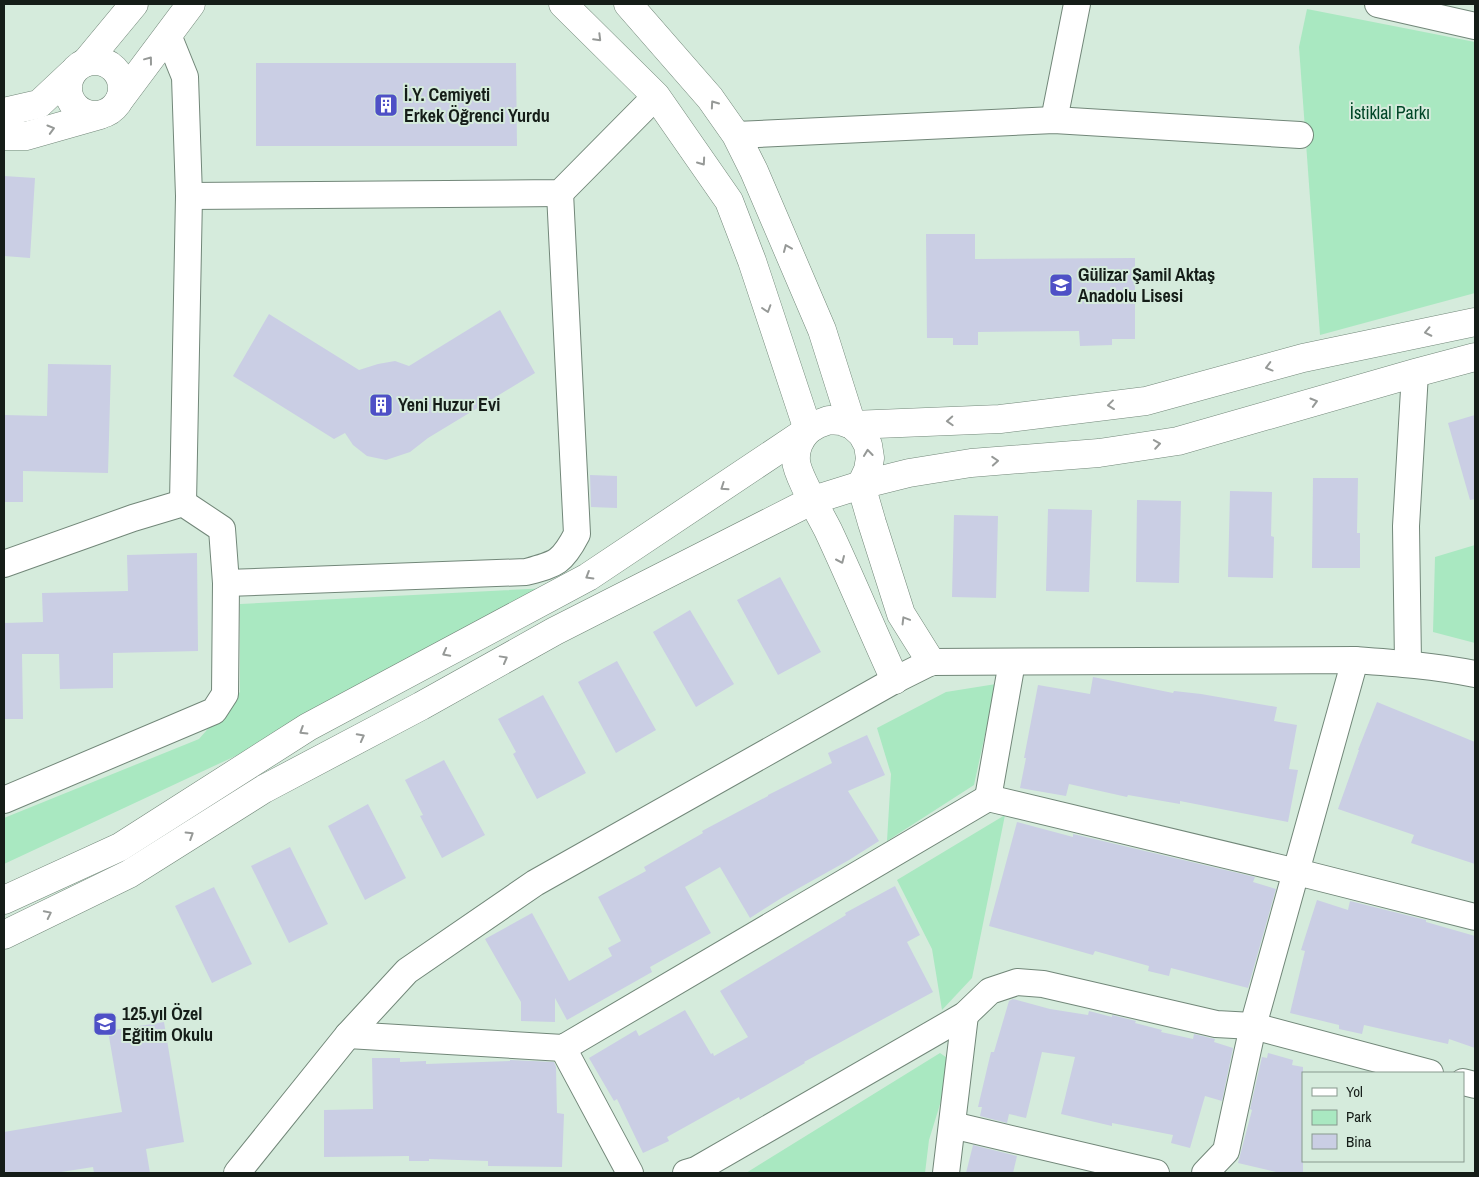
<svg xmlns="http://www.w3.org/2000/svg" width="1479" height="1177" viewBox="0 0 1479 1177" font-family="'Archivo Narrow',sans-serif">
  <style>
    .green { fill: #a9e8c1 }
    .building { fill: #cacee4 }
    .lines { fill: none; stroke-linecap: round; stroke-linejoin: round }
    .street-casing { stroke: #728779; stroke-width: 28 }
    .secondary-casing { stroke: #728779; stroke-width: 29 }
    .street { stroke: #fff; stroke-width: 26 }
    .secondary { stroke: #fff; stroke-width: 28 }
    .oneway { stroke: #969997 }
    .labels { text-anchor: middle; stroke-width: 4; stroke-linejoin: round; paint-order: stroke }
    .poi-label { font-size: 18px; font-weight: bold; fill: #151d18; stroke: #d5ebdc; text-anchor: start }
    .park-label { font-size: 18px; fill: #004627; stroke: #d5ebdc }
  </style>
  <rect width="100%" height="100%" fill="#d5ebdc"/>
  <!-- green -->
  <g class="green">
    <polygon points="1307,9 1475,42 1475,293 1320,335 1299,47"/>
    <polygon points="1475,545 1475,643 1433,632 1435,557"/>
    <polygon points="549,588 289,731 4,864 4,818 199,739 240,692 240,604"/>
    <polygon points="996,684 974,785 887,841 891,774 877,728 946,692"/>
    <polygon points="1005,815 972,978 942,1010 932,949 897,880"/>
    <polygon points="940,1053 953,1062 929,1140 925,1173 746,1173"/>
  </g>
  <!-- building -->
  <g class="building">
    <polygon points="256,63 516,63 517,146 256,146"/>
    <polygon points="4,176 35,178 30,258 4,256"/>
    <polygon points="926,234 975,234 975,259 1135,258 1135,339 1112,339 1112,345 1080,346 1079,331 978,332 978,345 953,345 953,338 927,338"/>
    <polygon points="500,310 535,373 428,438 410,452 386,460 367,456 353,445 345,433 334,439 233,376 269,314 359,370 378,364 395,361 409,366"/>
    <polygon points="48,364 111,365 108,473 23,471 23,502 4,502 4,415 47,416"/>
    <polygon points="1475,415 1475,499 1470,500 1448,423"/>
    <polygon points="590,475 617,476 617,508 591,507"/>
    <polygon points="1313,478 1358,478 1357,533 1360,533 1360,568 1312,568"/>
    <polygon points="1230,491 1272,492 1271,536 1274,537 1273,578 1228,577"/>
    <polygon points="1137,500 1181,501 1179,583 1136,582"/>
    <polygon points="1048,509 1092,510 1089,592 1046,591"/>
    <polygon points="954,515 998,516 996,598 952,597"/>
    <polygon points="197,553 198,651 113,653 113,688 60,689 59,654 22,654 23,719 4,719 4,623 43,622 42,593 128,591 127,555"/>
    <polygon points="780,577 821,652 778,675 737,600"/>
    <polygon points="690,610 734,684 696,707 653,632"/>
    <polygon points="617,661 656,730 616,753 578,682"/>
    <polygon points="1093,677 1173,693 1174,691 1201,694 1277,707 1274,721 1297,725 1289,769 1298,770 1288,822 1180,801 1180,804 1128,795 1127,797 1069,784 1066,796 1020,788 1026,758 1024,758 1038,685 1090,694"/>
    <polygon points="543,695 586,773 537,799 513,754 516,752 498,719"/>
    <polygon points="1377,702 1475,742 1475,864 1411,843 1414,835 1338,809 1359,750 1358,750"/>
    <polygon points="867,735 885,775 848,791 879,841 849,860 783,897 750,918 720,867 685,887 711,933 650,967 652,972 567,1020 555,998 555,1022 521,1021 521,1002 485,939 532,913 569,981 612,956 608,948 621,941 598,897 646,871 644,867 703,833 702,831 768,796 768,795 832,763 828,753"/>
    <polygon points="444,760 485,835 442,858 420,816 423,815 405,780"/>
    <polygon points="368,804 406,878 365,900 328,826"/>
    <polygon points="1017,822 1073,837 1073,834 1255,877 1253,882 1276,889 1248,988 1171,968 1169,976 1148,971 1149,966 1095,951 1093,955 989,926"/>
    <polygon points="290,847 328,924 289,943 251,866"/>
    <polygon points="895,886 920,935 907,942 933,992 804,1062 805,1063 740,1100 739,1097 667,1137 669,1141 643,1153 617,1099 614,1101 589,1058 636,1030 639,1036 685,1010 711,1054 713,1053 714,1056 748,1037 720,991 846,915 845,913"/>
    <polygon points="214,887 252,964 212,983 175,906"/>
    <polygon points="1317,900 1348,910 1350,901 1426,920 1426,922 1475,936 1475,1048 1449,1039 1448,1044 1364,1025 1362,1034 1339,1029 1339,1025 1290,1013 1305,951 1301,950"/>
    <polygon points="1013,999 1050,1009 1088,1015 1089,1011 1112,1017 1112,1015 1136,1021 1135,1023 1162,1030 1161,1032 1193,1039 1194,1034 1215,1039 1214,1042 1233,1048 1222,1101 1205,1096 1190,1148 1171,1143 1173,1135 1112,1123 1112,1126 1061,1114 1075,1057 1042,1052 1026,1118 1009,1114 1007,1123 980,1116 982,1107 978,1107 991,1052 994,1052 1009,1001"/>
    <polygon points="164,1022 184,1142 146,1149 150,1173 94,1173 93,1167 55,1173 4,1173 4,1132 122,1112 108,1031"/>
    <polygon points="1268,1053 1293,1060 1292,1065 1303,1067 1303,1173 1280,1173 1238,1163 1252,1110 1250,1109 1262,1057 1267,1058"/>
    <polygon points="372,1058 400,1058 400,1062 426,1061 426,1064 510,1061 510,1060 554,1062 556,1067 557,1113 564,1114 562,1167 488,1166 488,1161 429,1159 429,1161 409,1161 409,1156 324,1157 324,1110 373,1109"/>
    <polygon points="973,1145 1017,1156 1013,1173 966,1173"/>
  </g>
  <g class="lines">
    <!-- street casing -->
    <g class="street-casing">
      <g id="street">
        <polyline points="1378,4 1475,26"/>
        <polyline points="168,35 185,77 189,196 183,503"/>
        <polyline points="1054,120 1077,4"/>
        <polyline points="736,135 1054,120 1300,135"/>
        <polyline points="189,196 560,193 656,96"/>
        <polyline points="4,564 133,518 183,503 222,529 226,583 225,694 214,711 4,800"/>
        <path d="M226,583L526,572C556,564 562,563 577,534L560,193"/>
        <polyline points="1408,663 1406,526 1415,373"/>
        <polyline points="988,798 1012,662"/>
        <polyline points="348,1035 563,1048 988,798 1297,872 1475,917"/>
        <polyline points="563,1048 630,1173"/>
        <polyline points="1463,1082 1475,1085"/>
        <polyline points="952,1125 1156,1173"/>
        <path d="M237,1173L348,1035L407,971L535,883L895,680L931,662L1355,660C1396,663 1435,666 1475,674"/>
        <polyline points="686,1173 696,1170 965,1015 990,991 1017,982 1043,984 1216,1024 1253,1026 1430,1073"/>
        <polyline points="946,1173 965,1015"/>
        <polyline points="1205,1173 1226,1151 1253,1026 1355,660"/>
      </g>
    </g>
    <!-- secondary casing -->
    <g class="secondary-casing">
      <g id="secondary">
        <polyline points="563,4 656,96 729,201 752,261 808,430"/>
        <polyline points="628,4 710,98 736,135 754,171 822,330 852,425"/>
        <circle cx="95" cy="88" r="27"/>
        <polyline points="86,62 134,4"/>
        <polyline points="120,99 191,4"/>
        <polyline points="4,112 39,104 72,73"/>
        <polyline points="4,136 26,136 100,115"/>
        <polyline points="852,425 1000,419 1146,401 1303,358 1475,322"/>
        <path d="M808,430C800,439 795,448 796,461C797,475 820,514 828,530C851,579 872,630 895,680"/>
        <polyline points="4,900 120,847 308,727 588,577 808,430 818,424 829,420 841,421 852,425 862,434 868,445 870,458 868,470 861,485 872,523 901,614 931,662"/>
        <polyline points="4,935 129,874 264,789 421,706 555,631 813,500 861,485 909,473 971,463 1099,453 1178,441 1415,373 1475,357"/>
      </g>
    </g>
    <!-- street -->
    <use href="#street" class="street"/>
    <!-- secondary -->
    <use href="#secondary" class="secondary"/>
  </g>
  <!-- one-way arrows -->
  <defs><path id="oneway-chevron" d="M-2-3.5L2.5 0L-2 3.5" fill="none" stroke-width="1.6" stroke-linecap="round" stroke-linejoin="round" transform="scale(1.25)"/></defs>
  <g class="oneway">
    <use href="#oneway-chevron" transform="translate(598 38) rotate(45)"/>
    <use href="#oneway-chevron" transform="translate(149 60) rotate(-53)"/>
    <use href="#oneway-chevron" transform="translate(714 104) rotate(-125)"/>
    <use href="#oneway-chevron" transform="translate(51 129) rotate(-16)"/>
    <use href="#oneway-chevron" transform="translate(702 162) rotate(55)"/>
    <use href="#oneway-chevron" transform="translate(787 248) rotate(-113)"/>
    <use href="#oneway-chevron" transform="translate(767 309) rotate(72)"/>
    <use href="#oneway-chevron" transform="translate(1428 332) rotate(168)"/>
    <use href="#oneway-chevron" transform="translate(1269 367) rotate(165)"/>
    <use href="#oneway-chevron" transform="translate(1314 402) rotate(-16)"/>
    <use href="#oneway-chevron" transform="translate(1111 405) rotate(173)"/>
    <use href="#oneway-chevron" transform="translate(950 421) rotate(177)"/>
    <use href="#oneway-chevron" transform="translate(1157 444) rotate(-9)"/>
    <use href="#oneway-chevron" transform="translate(868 453) rotate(-96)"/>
    <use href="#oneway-chevron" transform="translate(995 461) rotate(-4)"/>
    <use href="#oneway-chevron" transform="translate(724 487) rotate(146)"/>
    <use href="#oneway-chevron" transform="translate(841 560) rotate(66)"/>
    <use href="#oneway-chevron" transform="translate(589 576) rotate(149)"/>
    <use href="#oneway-chevron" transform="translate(905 620) rotate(-121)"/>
    <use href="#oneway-chevron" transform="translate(446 653) rotate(152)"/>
    <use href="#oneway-chevron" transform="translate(504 659) rotate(-29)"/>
    <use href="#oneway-chevron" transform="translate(303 731) rotate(148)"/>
    <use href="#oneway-chevron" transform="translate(361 737) rotate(-28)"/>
    <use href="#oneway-chevron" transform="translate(190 835) rotate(-32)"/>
    <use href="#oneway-chevron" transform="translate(48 914) rotate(-26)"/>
  </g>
  <!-- icons -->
  <defs>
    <g id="building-square" transform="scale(1.25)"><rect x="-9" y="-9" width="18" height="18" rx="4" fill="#4e50c6" stroke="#d5ebdc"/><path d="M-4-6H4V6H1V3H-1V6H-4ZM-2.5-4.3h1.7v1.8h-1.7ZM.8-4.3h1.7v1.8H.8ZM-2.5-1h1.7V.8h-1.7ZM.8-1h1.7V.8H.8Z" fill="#fff"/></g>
    <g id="school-square" transform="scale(1.25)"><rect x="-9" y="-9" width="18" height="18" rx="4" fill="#4e50c6" stroke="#d5ebdc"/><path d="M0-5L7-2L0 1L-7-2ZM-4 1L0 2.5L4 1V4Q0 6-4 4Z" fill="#fff"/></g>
  </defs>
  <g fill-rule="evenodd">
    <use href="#building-square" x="386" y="105"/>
    <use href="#school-square" x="1061" y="285"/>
    <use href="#building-square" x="381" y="405"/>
    <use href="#school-square" x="105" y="1024"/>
  </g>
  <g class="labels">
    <!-- poi labels -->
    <g class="poi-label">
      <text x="404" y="101">İ.Y. Cemiyeti<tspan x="404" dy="21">Erkek Öğrenci Yurdu</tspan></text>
      <text x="1078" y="281">Gülizar Şamil Aktaş<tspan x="1078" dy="21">Anadolu Lisesi</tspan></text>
      <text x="398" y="411">Yeni Huzur Evi</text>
      <text x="122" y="1020">125.yıl Özel<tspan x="122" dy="21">Eğitim Okulu</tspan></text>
    </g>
    <!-- park labels -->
    <g class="park-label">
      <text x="1390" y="119">İstiklal Parkı</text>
    </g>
  </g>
  <!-- border -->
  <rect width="1479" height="1177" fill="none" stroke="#151d18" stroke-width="10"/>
  <!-- legend -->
  <rect x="1302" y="1072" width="162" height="90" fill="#d5ebdc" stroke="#88998e"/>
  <rect x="1312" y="1088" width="25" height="8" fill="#ffffff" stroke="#88998e"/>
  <text x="1346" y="1097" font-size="15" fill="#151d18">Yol</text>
  <rect x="1312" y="1110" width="25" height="15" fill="#a9e8c1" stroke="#88998e"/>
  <text x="1346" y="1122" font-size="15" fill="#151d18">Park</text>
  <rect x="1312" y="1134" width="25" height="15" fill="#cacee4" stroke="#88998e"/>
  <text x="1346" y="1147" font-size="15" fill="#151d18">Bina</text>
</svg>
